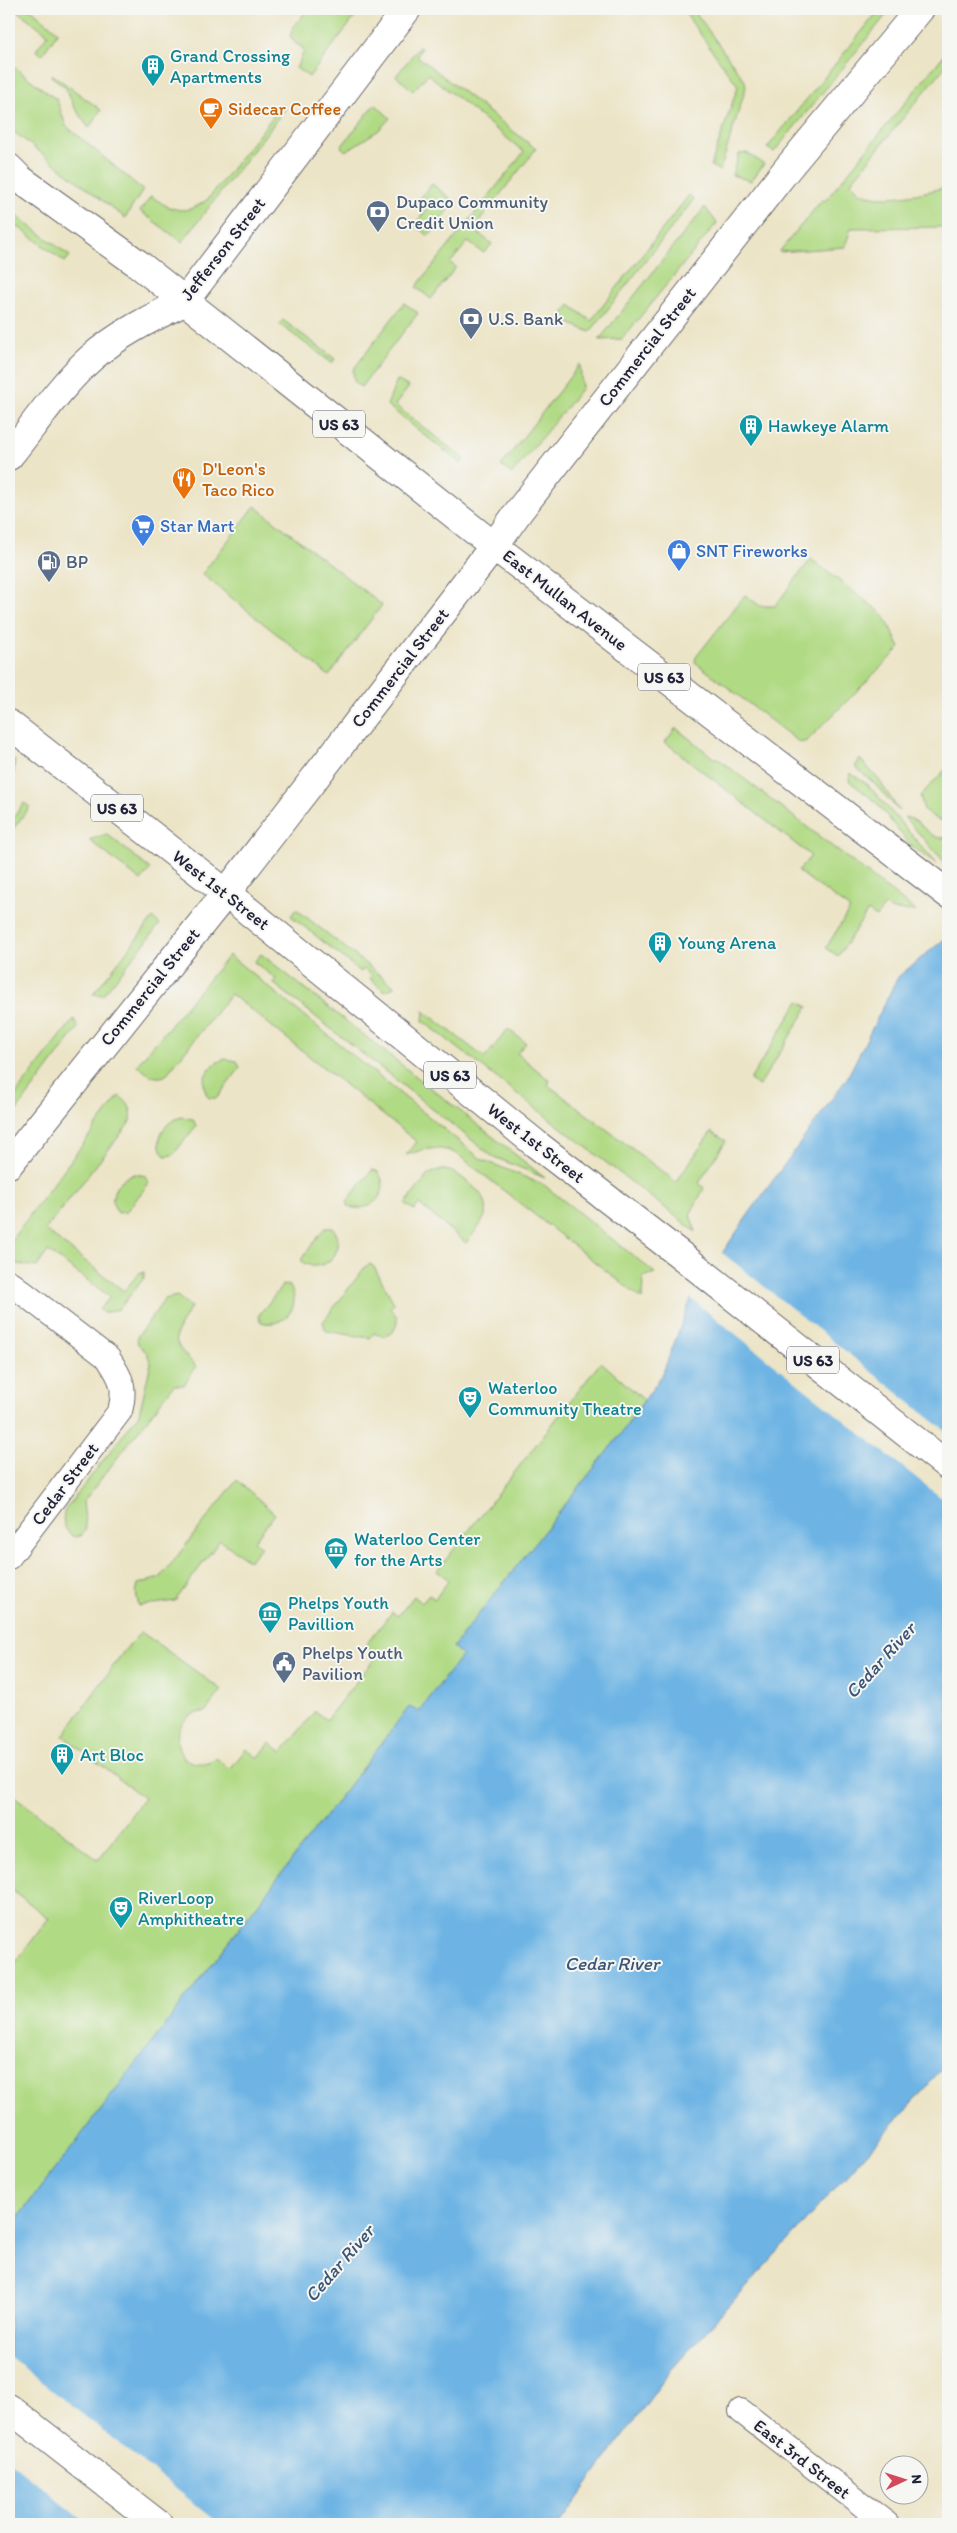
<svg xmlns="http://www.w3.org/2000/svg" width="957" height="2533" viewBox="0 0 957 2533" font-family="Itim,sans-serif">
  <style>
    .green { fill: #b1da84; stroke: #6a7e60 }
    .water { fill: #6db4e4; stroke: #486b90 }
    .pier { fill: #ece4c6 }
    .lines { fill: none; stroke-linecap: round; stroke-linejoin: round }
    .street-casing { stroke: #69666c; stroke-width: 26 }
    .secondary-casing { stroke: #69666c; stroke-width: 30 }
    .highway-casing { stroke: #69666c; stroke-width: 30 }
    .street { stroke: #fff; stroke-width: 24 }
    .secondary { stroke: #fff; stroke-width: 28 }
    .highway { stroke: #fff; stroke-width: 28 }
    .labels { text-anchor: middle; stroke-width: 4; stroke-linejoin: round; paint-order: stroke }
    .shield { fill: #f6f6f2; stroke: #626272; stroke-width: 1 }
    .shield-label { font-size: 16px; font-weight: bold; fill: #22223b }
    .culture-label { font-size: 18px; fill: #0d838f; stroke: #f6f6f2; text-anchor: start }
    .food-label { font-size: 18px; fill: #c56008; stroke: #f6f6f2; text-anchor: start }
    .service-label { font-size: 18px; fill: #4e5e75; stroke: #f6f6f2; text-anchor: start }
    .street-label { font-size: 18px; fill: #22223b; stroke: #f6f6f2 }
    .shop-label { font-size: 18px; fill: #366cbe; stroke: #f6f6f2; text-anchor: start }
    .water-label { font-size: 19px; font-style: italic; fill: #3c5576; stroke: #f6f6f2 }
  </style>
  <rect width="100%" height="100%" fill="#f6f6f2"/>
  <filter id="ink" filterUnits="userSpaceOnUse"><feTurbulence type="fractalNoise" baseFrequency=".02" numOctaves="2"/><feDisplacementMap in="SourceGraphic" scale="10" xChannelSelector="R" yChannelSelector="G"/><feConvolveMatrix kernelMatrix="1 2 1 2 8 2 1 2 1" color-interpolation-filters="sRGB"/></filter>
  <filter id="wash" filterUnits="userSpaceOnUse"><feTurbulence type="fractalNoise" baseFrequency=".0096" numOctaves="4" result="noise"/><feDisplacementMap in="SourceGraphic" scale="20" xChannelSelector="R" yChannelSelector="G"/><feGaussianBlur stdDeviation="1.12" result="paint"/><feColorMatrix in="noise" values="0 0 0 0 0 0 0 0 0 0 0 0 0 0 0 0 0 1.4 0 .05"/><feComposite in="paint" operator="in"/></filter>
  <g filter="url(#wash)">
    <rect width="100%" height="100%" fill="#ece4c6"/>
    <!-- green -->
    <g class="green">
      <polygon points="15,9 31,9 58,32 42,55 36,50 48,34"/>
      <polygon points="308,9 361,9 309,77 296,68 304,52 301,46 296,44 290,36 294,26"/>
      <polygon points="682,9 693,9 745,81 746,87 720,171 711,166 738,86"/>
      <polygon points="880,9 891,9 774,152 767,148"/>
      <polygon points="419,47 421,48 417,56 536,149 473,229 492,244 484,253 468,242 450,263 456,267 431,299 416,287 524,152 428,74 413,91 396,76"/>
      <path d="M948,50V63L851,182C854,186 858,192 862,193C885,203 925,192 948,187V227L851,228L845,247L779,252L822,200L825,201Z"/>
      <polygon points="9,63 57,100 66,126 143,190 125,218 9,128"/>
      <polygon points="52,74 101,110 89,128 74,107 66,88 51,76"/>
      <polygon points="375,104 390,118 379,130 346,151 341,147"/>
      <path d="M282,105L286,108L182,242L140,211L151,196C173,212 187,216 209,198Z"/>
      <polygon points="747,153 764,164 751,181 732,175 739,154"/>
      <polygon points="432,184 455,202 429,236 414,225 428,208 418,201"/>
      <polygon points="689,195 694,199 590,332 559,319 570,305 591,321"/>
      <polygon points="705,207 717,223 622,339 599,340"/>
      <polygon points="9,210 70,256 65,262 9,220"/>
      <polygon points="404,303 418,313 361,387 354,381 353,370"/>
      <polygon points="283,320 335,359 332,363 279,324"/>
      <polygon points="580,364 582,388 512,474 501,466"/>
      <polygon points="397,380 409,387 395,405 464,459 461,464 387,405"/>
      <polygon points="255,506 382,605 329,676 202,574"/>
      <polygon points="811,559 884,615 900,648 807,741 800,743 695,662 696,657 745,595 760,606 775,606"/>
      <polygon points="676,728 715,759 716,757 916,911 893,910 885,906 876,917 868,911 838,956 826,948 850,909 798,871 811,856 665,742"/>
      <polygon points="9,756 15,761 13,779 9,776"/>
      <polygon points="860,759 879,780 899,811 874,783 855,767"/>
      <polygon points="948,767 948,818 939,821 924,810 920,796"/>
      <polygon points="850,773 867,784 937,864 910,845 876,802 849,781"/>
      <polygon points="24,803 30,807 9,834 9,824"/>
      <path d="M904,817C924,819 928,843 948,837V866Z"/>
      <polygon points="107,834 150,869 141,881 89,840"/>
      <polygon points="296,909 395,987 385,991 370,979 372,976 364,969 361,972 291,916"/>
      <polygon points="153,918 160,924 103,995 93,994"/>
      <polygon points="261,954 545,1178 492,1156 273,983 276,979 254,962"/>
      <path d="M229,955L481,1159L544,1185L655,1273L643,1277L642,1299L457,1154C439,1145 424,1149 406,1155L417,1142L231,994L165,1076C153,1080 147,1073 137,1065Z"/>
      <polygon points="799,1001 808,1007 759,1086 750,1080"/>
      <polygon points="424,1011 485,1058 508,1029 526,1043 517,1053 550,1081 548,1085 676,1182 711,1132 726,1141 699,1183 704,1188 690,1215 696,1232 423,1021"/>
      <polygon points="74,1019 78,1028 9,1121 9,1103"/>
      <path d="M226,1059L237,1061L240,1068L217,1098H209C197,1082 208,1063 226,1059Z"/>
      <path d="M119,1096C128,1102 133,1109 131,1121L45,1230L124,1291L139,1273L144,1272V1278L119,1309L103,1313L99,1310L110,1297L48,1251L37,1267L17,1264L9,1258V1243Z"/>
      <path d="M182,1117L193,1119L196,1126L173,1155L165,1156C152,1141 164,1121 182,1117Z"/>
      <path d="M372,1170L377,1171C394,1191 371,1214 349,1207L347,1201Z"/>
      <path d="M438,1170C452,1169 457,1174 469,1183C498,1206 486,1218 466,1243L419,1204L414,1210L405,1204L428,1175Z"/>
      <path d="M135,1174L146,1176L149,1183L126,1212L118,1213C106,1197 117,1178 135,1174Z"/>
      <path d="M325,1228H333C349,1249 325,1276 302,1262V1258Z"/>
      <path d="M370,1264L374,1267L394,1303L390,1308L397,1317C398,1332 387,1340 374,1333L370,1338L326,1331L323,1322L365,1267Z"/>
      <path d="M283,1285H289C304,1306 283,1329 261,1322L258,1316Z"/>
      <path d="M177,1296L191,1307C172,1338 169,1340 196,1366L184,1385H174L83,1502L86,1529L81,1536L74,1537C64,1530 61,1522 65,1510L139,1414L151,1363L147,1353L138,1344L137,1337L165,1299Z"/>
      <path d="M601,1362L644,1400L620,1435L453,1647L462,1655L419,1712L409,1707L9,2229V1971L49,1918L9,1888V1792L98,1860L144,1798L63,1736L124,1651L141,1632L222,1690L205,1712C180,1712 169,1740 184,1758C196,1765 205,1765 216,1758L230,1769L246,1749L258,1758L270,1743L282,1752L315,1711L326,1720L376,1657L364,1647L392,1612L398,1616L414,1596L422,1603L429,1595L435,1599L449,1580L437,1571Z"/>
      <polygon points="237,1480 275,1514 254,1541 261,1547 249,1561 220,1540 175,1601 139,1606 136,1593 138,1584 160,1578"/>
    </g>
    <!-- water -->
    <polygon class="water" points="948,936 948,2063 671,2370 559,2524 9,2524 9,2229 409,1707 419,1712 462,1655 453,1647 620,1435 662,1375 691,1299 748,1215 847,1078 898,977"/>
    <!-- pier -->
    <g class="pier">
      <polygon points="721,1252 948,1433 948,1503 689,1297"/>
      <polygon points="9,2356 220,2524 88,2524 9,2461"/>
    </g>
  </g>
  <g filter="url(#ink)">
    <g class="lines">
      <!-- street casing -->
      <g class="street-casing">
        <g id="street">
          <path d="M9,1282L108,1358C122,1379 126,1387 120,1411L9,1557"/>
          <polyline points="741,2411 887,2524"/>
        </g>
      </g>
      <!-- secondary casing -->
      <g class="secondary-casing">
        <g id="secondary">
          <path d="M9,456C35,424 59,387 90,359C117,335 151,318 184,302L407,9"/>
          <polyline points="9,1164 226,893 494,546 519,511 787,169 920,9"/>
          <polyline points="9,2408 158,2524"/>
        </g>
      </g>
      <!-- highway casing -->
      <g class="highway-casing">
        <g id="highway">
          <polyline points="9,168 20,179 137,263 494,546 948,894"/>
          <polyline points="9,724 226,893 536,1144 678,1253 948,1466"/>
        </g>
      </g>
      <!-- street -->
      <use href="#street" class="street"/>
      <!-- secondary -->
      <use href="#secondary" class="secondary"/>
      <!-- highway -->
      <use href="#highway" class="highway"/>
    </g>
  </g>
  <!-- icons -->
  <defs>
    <g id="building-pin" transform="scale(1.25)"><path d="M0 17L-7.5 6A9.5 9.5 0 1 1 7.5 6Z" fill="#0f9aa8" stroke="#f6f6f2"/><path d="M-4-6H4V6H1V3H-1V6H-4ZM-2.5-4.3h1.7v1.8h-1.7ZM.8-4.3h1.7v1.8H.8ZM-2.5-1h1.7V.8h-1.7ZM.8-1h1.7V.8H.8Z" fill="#fff"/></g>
    <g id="cafe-pin" transform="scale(1.25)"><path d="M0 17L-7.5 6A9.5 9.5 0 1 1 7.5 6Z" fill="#e8710a" stroke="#f6f6f2"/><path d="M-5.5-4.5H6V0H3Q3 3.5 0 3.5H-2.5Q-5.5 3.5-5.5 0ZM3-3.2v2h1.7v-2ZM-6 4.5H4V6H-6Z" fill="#fff"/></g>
    <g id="bank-pin" transform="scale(1.25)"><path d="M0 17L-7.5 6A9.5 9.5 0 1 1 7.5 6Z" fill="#5c6f8a" stroke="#f6f6f2"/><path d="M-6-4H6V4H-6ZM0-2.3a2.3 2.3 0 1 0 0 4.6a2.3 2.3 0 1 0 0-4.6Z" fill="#fff"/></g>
    <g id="restaurant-pin" transform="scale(1.25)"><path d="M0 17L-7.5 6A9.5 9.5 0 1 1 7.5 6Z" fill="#e8710a" stroke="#f6f6f2"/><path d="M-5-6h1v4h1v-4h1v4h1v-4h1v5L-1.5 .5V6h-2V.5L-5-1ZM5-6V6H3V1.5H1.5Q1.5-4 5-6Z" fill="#fff"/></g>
    <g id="supermarket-pin" transform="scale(1.25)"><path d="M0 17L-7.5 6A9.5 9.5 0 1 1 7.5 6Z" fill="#3f7fe0" stroke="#f6f6f2"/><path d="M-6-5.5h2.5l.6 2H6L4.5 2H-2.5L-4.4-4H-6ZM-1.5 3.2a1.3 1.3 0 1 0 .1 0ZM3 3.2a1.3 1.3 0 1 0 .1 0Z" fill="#fff"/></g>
    <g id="shop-pin" transform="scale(1.25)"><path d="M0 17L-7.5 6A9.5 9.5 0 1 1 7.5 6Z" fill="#3f7fe0" stroke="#f6f6f2"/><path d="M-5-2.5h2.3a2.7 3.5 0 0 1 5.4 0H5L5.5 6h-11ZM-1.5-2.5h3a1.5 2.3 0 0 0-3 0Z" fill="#fff"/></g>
    <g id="fuel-pin" transform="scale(1.25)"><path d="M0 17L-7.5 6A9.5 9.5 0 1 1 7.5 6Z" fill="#5c6f8a" stroke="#f6f6f2"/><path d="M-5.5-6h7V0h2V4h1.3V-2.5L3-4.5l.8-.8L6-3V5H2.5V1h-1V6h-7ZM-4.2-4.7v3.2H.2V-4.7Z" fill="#fff"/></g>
    <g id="theatre-pin" transform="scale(1.25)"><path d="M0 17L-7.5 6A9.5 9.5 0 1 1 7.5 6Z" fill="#0f9aa8" stroke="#f6f6f2"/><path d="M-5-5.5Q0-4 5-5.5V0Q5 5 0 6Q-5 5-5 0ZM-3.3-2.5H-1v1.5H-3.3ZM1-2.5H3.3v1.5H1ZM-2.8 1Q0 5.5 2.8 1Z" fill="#fff"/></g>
    <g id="museum-pin" transform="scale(1.25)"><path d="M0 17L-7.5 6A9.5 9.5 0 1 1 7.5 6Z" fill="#0f9aa8" stroke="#f6f6f2"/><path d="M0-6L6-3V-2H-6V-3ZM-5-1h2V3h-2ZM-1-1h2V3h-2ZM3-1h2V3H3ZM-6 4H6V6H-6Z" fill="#fff"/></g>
    <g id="civic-pin" transform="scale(1.25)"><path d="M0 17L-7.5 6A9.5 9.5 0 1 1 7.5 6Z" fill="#5c6f8a" stroke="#f6f6f2"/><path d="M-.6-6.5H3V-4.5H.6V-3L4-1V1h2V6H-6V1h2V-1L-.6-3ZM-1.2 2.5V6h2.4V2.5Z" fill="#fff"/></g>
  </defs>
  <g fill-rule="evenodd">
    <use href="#building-pin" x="153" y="66"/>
    <use href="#cafe-pin" x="211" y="109"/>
    <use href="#bank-pin" x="378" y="212"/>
    <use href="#bank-pin" x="471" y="319"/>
    <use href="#building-pin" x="751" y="426"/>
    <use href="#restaurant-pin" x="184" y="479"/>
    <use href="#supermarket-pin" x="143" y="526"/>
    <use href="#shop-pin" x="679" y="551"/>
    <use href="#fuel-pin" x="49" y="562"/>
    <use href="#building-pin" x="660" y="943"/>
    <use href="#theatre-pin" x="470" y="1398"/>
    <use href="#museum-pin" x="336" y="1549"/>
    <use href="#museum-pin" x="270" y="1613"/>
    <use href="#civic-pin" x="284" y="1663"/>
    <use href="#building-pin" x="62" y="1755"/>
    <use href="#theatre-pin" x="121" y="1908"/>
  </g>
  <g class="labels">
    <!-- shield labels -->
    <g class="shield">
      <rect x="313" y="410.5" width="52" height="27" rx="4"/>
      <rect x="638" y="663.5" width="52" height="27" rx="4"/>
      <rect x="91" y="794.5" width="52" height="27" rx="4"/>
      <rect x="424" y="1061.5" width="52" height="27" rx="4"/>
      <rect x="787" y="1346.5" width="52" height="27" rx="4"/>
    </g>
    <g class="shield-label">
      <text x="339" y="430">US 63</text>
      <text x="664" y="683">US 63</text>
      <text x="117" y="814">US 63</text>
      <text x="450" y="1081">US 63</text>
      <text x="813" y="1366">US 63</text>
    </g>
    <!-- culture labels -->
    <g class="culture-label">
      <text x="170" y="62">Grand Crossing<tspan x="170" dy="21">Apartments</tspan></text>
      <text x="768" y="432">Hawkeye Alarm</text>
      <text x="678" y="949">Young Arena</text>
      <text x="488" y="1394">Waterloo<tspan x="488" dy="21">Community Theatre</tspan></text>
      <text x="354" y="1545">Waterloo Center<tspan x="354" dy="21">for the Arts</tspan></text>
      <text x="288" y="1609">Phelps Youth<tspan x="288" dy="21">Pavillion</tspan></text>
      <text x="80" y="1761">Art Bloc</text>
      <text x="138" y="1904">RiverLoop<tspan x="138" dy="21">Amphitheatre</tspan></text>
    </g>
    <!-- food labels -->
    <g class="food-label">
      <text x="228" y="115">Sidecar Coffee</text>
      <text x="202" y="475">D'Leon's<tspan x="202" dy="21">Taco Rico</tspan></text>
    </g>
    <!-- service labels -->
    <g class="service-label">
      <text x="396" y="208">Dupaco Community<tspan x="396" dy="21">Credit Union</tspan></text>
      <text x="488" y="325">U.S. Bank</text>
      <text x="66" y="568">BP</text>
      <text x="302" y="1659">Phelps Youth<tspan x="302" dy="21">Pavilion</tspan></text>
    </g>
    <!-- street labels -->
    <g class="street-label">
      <text transform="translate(223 249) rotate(-52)" y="6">Jefferson Street</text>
      <text transform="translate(647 347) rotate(-52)" y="6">Commercial Street</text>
      <text transform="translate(565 600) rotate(38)" y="6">East Mullan Avenue</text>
      <text transform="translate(400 668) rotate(-52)" y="6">Commercial Street</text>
      <text transform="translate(221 890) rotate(38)" y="6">West 1st Street</text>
      <text transform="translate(150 987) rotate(-51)" y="6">Commercial Street</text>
      <text transform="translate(536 1143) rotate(38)" y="6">West 1st Street</text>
      <text transform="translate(65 1484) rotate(-53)" y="6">Cedar Street</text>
      <text transform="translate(802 2459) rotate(38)" y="6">East 3rd Street</text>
    </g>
    <!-- shop labels -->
    <g class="shop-label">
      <text x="160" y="532">Star Mart</text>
      <text x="696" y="557">SNT Fireworks</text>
    </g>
    <!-- water labels -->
    <g class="water-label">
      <text transform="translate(880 1660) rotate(-48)" y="7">Cedar River</text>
      <text x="612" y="1970">Cedar River</text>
      <text transform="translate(339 2263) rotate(-49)" y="7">Cedar River</text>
    </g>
  </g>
  <!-- margin -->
  <rect width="957" height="2533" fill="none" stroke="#f6f6f2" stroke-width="30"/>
  <!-- north arrow -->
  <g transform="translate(904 2480) rotate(86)"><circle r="24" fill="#f6f6f2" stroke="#a1a1a9"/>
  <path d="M0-4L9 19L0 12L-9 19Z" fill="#d1495b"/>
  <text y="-8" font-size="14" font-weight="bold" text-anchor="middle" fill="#22223b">N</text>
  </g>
</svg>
